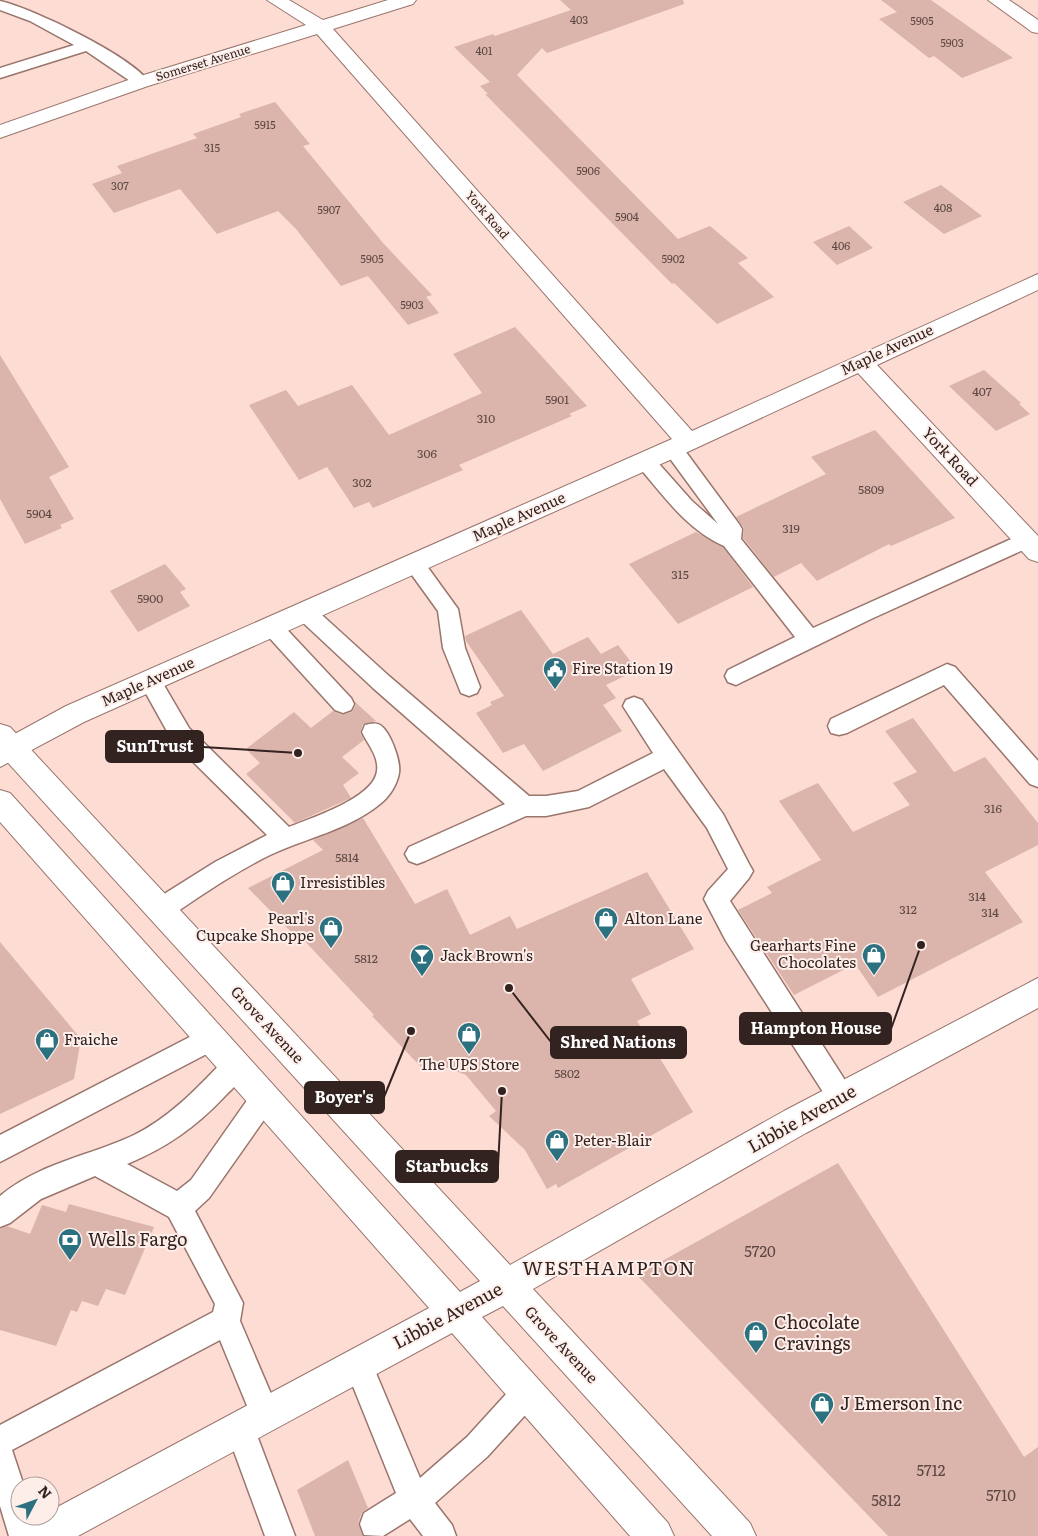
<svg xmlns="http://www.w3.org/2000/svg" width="1038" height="1536" viewBox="0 0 1038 1536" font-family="Literata,serif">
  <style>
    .building { fill: #dbb4ab }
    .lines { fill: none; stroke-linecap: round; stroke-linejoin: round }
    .lane-casing { stroke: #99756c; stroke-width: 3 }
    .street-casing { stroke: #99756c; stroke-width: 2 }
    .secondary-casing { stroke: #99756c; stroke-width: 2 }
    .lane { fill: #fff; fill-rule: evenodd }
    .street { fill: #fff; fill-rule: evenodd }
    .secondary { fill: #fff; fill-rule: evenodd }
    .labels { text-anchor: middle; stroke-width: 4; stroke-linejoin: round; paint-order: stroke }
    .far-number-label { font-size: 11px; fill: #5c4743 }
    .far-street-label { font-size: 12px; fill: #322320; stroke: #feeeea }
    .number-label { font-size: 12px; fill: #5c4743 }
    .street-label { font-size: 15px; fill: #322320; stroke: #feeeea }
    .poi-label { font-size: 15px; fill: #322320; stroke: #feeeea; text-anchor: start }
    .near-number-label { font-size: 15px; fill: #5c4743 }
    .near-street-label { font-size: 18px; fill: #322320; stroke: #feeeea }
    .near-poi-label { font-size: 18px; fill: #322320; stroke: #feeeea; text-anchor: start }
    .near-neighbourhood-label { font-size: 19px; letter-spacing: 1px; fill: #322320; stroke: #feeeea }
    .leader { fill: none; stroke: #322320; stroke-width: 2 }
    .callout-dot { fill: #322320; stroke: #feeeea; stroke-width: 2 }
    .callout { fill: #322320; stroke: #322320; stroke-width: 2 }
    .callout-label { font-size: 16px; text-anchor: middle; font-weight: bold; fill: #fff }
  </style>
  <rect width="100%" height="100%" fill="#fddcd4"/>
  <!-- building -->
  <g class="building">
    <polygon points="560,0 683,0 684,4 547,53 542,48 517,75 678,239 710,226 748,258 738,263 774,297 717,324 674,283 672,284 485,94 488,94 480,86 490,82 454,47 493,34 495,36 571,10"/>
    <polygon points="881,0 931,0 1013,58 962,78 934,56 929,58 879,19 897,12"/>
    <polygon points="275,102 310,144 303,146 383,243 432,295 426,297 439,313 408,325 368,276 341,286 296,229 278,211 217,234 180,189 114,213 92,184 122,173 117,166 197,138 193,134 241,117 239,114"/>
    <polygon points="941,185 982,216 944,234 903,202"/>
    <polygon points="849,226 873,248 837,265 813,242"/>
    <polygon points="515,327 587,406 569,414 572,416 459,465 463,470 373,508 369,502 354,508 327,467 299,480 249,405 286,390 298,406 352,385 389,435 482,393 453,354"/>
    <polygon points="0,355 69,467 49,477 74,519 60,525 62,528 25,544 0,499"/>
    <polygon points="984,370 1021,403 1019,404 1030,414 996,431 949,386"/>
    <polygon points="875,430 955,518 891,546 889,544 817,581 801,563 774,577 743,538 744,528 736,517 826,474 811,457"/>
    <polygon points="696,532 723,547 753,587 678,624 629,564"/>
    <polygon points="165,564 186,589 180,592 190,606 138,632 110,591"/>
    <polygon points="521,610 553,654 588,637 601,654 618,645 637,670 606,685 616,698 603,705 622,731 543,771 524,744 503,753 476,713 492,705 490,702 504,696 466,641 465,636"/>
    <polygon points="354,701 376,721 363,724 360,733 364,740 342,757 359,773 343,785 351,798 295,823 246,774 260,763 246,749 294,712 311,728 333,711 342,715 352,712 356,705"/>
    <polygon points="913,718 954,772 985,757 1038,823 1038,845 985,872 1023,922 878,997 855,964 794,995 738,910 772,893 767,887 821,860 779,801 818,783 853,832 910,805 893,783 917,772 885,731"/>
    <polygon points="363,818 415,904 447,889 470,935 510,916 517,929 647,872 694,949 631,979 651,1014 637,1021 693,1112 558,1188 556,1184 547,1189 525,1150 489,1116 496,1111 466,1075 430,1061 422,1068 372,1016 374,1015 301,937 298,939 248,888 323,850 313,840"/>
    <polygon points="0,942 81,1039 74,1079 0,1114"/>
    <polygon points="838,1163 1024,1457 1038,1447 1038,1536 888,1536 637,1275"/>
    <polygon points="69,1204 154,1227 125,1295 106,1289 98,1306 82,1301 77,1312 71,1310 56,1346 0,1330 0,1229 7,1226 30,1234 42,1205 66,1212"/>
    <polygon points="348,1460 368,1508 362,1512 358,1523 363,1536 315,1536 297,1490"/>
  </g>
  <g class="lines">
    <!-- lane casing -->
    <g class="lane-casing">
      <g id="lane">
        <path d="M0,1C32,8 131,56 149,82L146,85H136L86,51L0,78V68L74,45L30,21L0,10Z"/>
        <path d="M673,442L680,444L739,524L742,529L741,539L813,628L1020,535L1027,532L1034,535L1037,540L1034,545L871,619L736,685L728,682L725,676L728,670L795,637L724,546C687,530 664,496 638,466L635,461L638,456L645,454L652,456L692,501L718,524L663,449L666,444Z"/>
        <polygon points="414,556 421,558 458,609 465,648 480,687 477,693 469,696 461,693 443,648 438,611 404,564 407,558"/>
        <polygon points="305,604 312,606 389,676 529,796 546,796 578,791 653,753 623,706 626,700 634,697 642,700 723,814 749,864 753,871 749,878 730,901 850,1088 854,1097 850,1106 841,1110 832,1106 726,941 704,899 708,891 728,869 707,828 664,769 589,807 546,816 526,816 425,861 417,864 409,861 405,854 409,847 505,804 373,688 298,618 295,612 298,606"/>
        <polygon points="272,619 279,621 351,698 354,704 351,710 343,713 335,710 265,633 261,627 265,621"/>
        <polygon points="947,664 955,667 1038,761 1038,787 1030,784 944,685 847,733 839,735 831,733 828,726 831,719"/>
        <path d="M150,672L158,675L189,728L289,827C311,818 374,798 377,771C379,756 368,745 362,732L365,725C370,724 374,722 380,725C390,731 401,761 399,773C397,785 389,797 380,804C348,830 306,838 270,855C235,872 202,895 169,917L161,920L153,917L149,909L153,901L215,862L267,835L173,742L139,681L142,675Z"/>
        <polygon points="211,1026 220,1029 224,1038 220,1047 0,1162 0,1135"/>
        <path d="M236,1054L245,1057L249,1066C244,1078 234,1087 225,1096C196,1127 166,1148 127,1164L177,1191L191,1180L255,1089L264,1085L273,1089L277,1098L273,1107L209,1198L195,1211L243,1303L240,1321L280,1415L275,1425L265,1430L255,1425L220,1340L12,1450L24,1486H20V1516H33L39,1536H9L0,1506V1425L213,1312L215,1304L169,1217L95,1176L41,1199L10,1223L0,1227V1196C39,1163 90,1156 134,1135C171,1117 199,1086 227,1057Z"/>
        <polygon points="358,1350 368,1354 420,1478 467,1437 517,1382 527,1378 537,1382 541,1392 537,1402 487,1457 435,1503 452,1525 456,1536 423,1536 410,1519 383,1536 364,1535 360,1524 364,1513 396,1493 344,1364 348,1354"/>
        <polygon points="240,1412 250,1417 295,1536 265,1536 225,1427 230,1417"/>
      </g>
    </g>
    <!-- street casing -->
    <g class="street-casing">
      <g id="street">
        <polygon points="267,0 289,0 323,20 388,0 416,0 413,4 333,29 692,431 1038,274 1038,290 877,365 1038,536 1038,562 1029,559 858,373 681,455 84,722 0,767 0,742 66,706 672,439 317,34 148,86 0,138 0,125 134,78 306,25"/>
        <polygon points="988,0 1009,0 1038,20 1038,33 1032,32"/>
      </g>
    </g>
    <!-- secondary casing -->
    <g class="secondary-casing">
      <path id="secondary" d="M0,724L10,727L510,1265L784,1111L1038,978V1008L806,1133L533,1289L750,1523L756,1536H712L503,1306L482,1317L668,1523L674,1536H630L452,1333L78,1536H22C28,1522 34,1516 50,1516V1511L429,1308L0,822V790L10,793L460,1292L480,1281L0,754Z"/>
    </g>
    <!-- lane -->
    <use href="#lane" class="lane"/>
    <!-- street -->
    <use href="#street" class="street"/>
    <!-- secondary -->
    <use href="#secondary" class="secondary"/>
  </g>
  <!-- icons -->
  <defs>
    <g id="civic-pin" transform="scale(1.25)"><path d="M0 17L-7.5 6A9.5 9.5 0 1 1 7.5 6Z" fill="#2b717f" stroke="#feeeea"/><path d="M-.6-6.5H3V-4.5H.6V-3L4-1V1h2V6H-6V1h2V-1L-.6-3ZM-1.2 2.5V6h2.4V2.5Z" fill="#fff"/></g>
    <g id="shop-pin" transform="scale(1.25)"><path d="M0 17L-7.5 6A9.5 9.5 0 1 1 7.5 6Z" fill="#2b717f" stroke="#feeeea"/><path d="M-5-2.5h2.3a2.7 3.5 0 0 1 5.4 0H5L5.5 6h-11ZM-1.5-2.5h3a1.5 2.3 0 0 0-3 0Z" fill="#fff"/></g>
    <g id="bar-pin" transform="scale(1.25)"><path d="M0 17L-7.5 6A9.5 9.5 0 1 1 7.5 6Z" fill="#2b717f" stroke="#feeeea"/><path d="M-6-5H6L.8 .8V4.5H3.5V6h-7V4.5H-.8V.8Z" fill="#fff"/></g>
    <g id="bank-pin" transform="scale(1.25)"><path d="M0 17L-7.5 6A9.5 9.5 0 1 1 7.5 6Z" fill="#2b717f" stroke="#feeeea"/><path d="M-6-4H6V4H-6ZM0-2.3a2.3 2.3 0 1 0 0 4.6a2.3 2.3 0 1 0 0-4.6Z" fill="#fff"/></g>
  </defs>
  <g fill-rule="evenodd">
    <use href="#civic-pin" x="555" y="669"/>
    <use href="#shop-pin" x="283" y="883"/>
    <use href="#shop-pin" x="606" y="919"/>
    <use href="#shop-pin" x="331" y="928"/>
    <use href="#shop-pin" x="874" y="955"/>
    <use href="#bar-pin" x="422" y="956"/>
    <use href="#shop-pin" x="469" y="1034"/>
    <use href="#shop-pin" x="47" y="1040"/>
    <use href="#shop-pin" x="557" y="1141"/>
    <use href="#bank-pin" x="70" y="1240"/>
    <use href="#shop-pin" x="756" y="1333"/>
    <use href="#shop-pin" x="822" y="1404"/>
  </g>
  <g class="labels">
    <!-- far-number labels -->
    <g class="far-number-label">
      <text x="579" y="24">403</text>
      <text x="922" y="25">5905</text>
      <text x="952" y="47">5903</text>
      <text x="484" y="55">401</text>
      <text x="265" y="129">5915</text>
      <text x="212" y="152">315</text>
      <text x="588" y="175">5906</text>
      <text x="120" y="190">307</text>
      <text x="943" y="212">408</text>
      <text x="329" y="214">5907</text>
      <text x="627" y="221">5904</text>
      <text x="841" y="250">406</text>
      <text x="372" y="263">5905</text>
      <text x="673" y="263">5902</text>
      <text x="412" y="309">5903</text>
    </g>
    <!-- far-street labels -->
    <g class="far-street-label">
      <text transform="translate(203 63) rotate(-17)" y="4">Somerset Avenue</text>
      <text transform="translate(487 215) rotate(49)" y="4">York Road</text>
    </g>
    <!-- number labels -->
    <g class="number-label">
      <text x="982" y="396">407</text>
      <text x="557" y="404">5901</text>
      <text x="486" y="423">310</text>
      <text x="427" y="458">306</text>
      <text x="362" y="487">302</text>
      <text x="871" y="494">5809</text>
      <text x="39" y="518">5904</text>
      <text x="791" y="533">319</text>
      <text x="680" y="579">315</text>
      <text x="150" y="603">5900</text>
      <text x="993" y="813">316</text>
      <text x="347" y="862">5814</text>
      <text x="977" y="901">314</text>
      <text x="908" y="914">312</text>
      <text x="990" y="917">314</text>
      <text x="366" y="963">5812</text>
      <text x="567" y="1078">5802</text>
    </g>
    <!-- street labels -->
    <g class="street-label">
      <text transform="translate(887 350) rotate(-25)" y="5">Maple Avenue</text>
      <text transform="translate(950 457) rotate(47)" y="5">York Road</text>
      <text transform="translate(519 517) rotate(-24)" y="5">Maple Avenue</text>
      <text transform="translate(148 682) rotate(-24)" y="5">Maple Avenue</text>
      <text transform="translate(267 1025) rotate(47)" y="5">Grove Avenue</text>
      <text transform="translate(561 1345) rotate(47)" y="5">Grove Avenue</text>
    </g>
    <!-- poi labels -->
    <g class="poi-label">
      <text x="572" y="674">Fire Station 19</text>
      <text x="300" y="888">Irresistibles</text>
      <text x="314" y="924" text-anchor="end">Pearl's<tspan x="314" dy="17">Cupcake Shoppe</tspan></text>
      <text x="624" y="924">Alton Lane</text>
      <text x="856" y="951" text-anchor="end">Gearharts Fine<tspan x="856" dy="17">Chocolates</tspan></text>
      <text x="440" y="961">Jack Brown's</text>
      <text x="64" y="1045">Fraiche</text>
      <text x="469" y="1070" text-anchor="middle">The UPS Store</text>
      <text x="574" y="1146">Peter-Blair</text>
    </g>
    <!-- near-number labels -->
    <g class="near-number-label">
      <text x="760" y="1257">5720</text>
      <text x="931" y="1476">5712</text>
      <text x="1001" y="1501">5710</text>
      <text x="886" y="1506">5812</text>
    </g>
    <!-- near-street labels -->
    <g class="near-street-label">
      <text transform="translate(802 1119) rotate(-29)" y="6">Libbie Avenue</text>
      <text transform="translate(448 1316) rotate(-28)" y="6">Libbie Avenue</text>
    </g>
    <!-- near-poi labels -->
    <g class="near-poi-label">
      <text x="88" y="1246">Wells Fargo</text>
      <text x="774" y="1329">Chocolate<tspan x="774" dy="21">Cravings</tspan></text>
      <text x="840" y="1410">J Emerson Inc</text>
    </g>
    <!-- near-neighbourhood labels -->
    <g class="near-neighbourhood-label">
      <text x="609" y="1275">WESTHAMPTON</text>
    </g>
  </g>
  <!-- callouts -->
  <path class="leader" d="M298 753L203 747M921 945L891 1029M509 988L551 1042M411 1031L384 1097M502 1091L498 1166"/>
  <g class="callout-dot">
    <circle cx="298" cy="753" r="5"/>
    <circle cx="921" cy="945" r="5"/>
    <circle cx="509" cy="988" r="5"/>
    <circle cx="411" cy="1031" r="5"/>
    <circle cx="502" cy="1091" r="5"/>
  </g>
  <g class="callout">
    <rect x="106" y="731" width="97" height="31" rx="5"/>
    <rect x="740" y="1013" width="151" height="31" rx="5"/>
    <rect x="551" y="1027" width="135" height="31" rx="5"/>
    <rect x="305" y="1082" width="79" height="31" rx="5"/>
    <rect x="396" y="1151" width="102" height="31" rx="5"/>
  </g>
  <g class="callout-label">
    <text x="155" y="752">SunTrust</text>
    <text x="816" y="1034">Hampton House</text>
    <text x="618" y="1048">Shred Nations</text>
    <text x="344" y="1103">Boyer's</text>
    <text x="447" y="1172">Starbucks</text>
  </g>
  <!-- north arrow -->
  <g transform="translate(35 1501) rotate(49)"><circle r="24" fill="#feeeea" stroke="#ac9d99"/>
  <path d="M0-4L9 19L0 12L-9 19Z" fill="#2b717f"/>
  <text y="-8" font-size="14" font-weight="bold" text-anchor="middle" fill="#322320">N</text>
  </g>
</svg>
